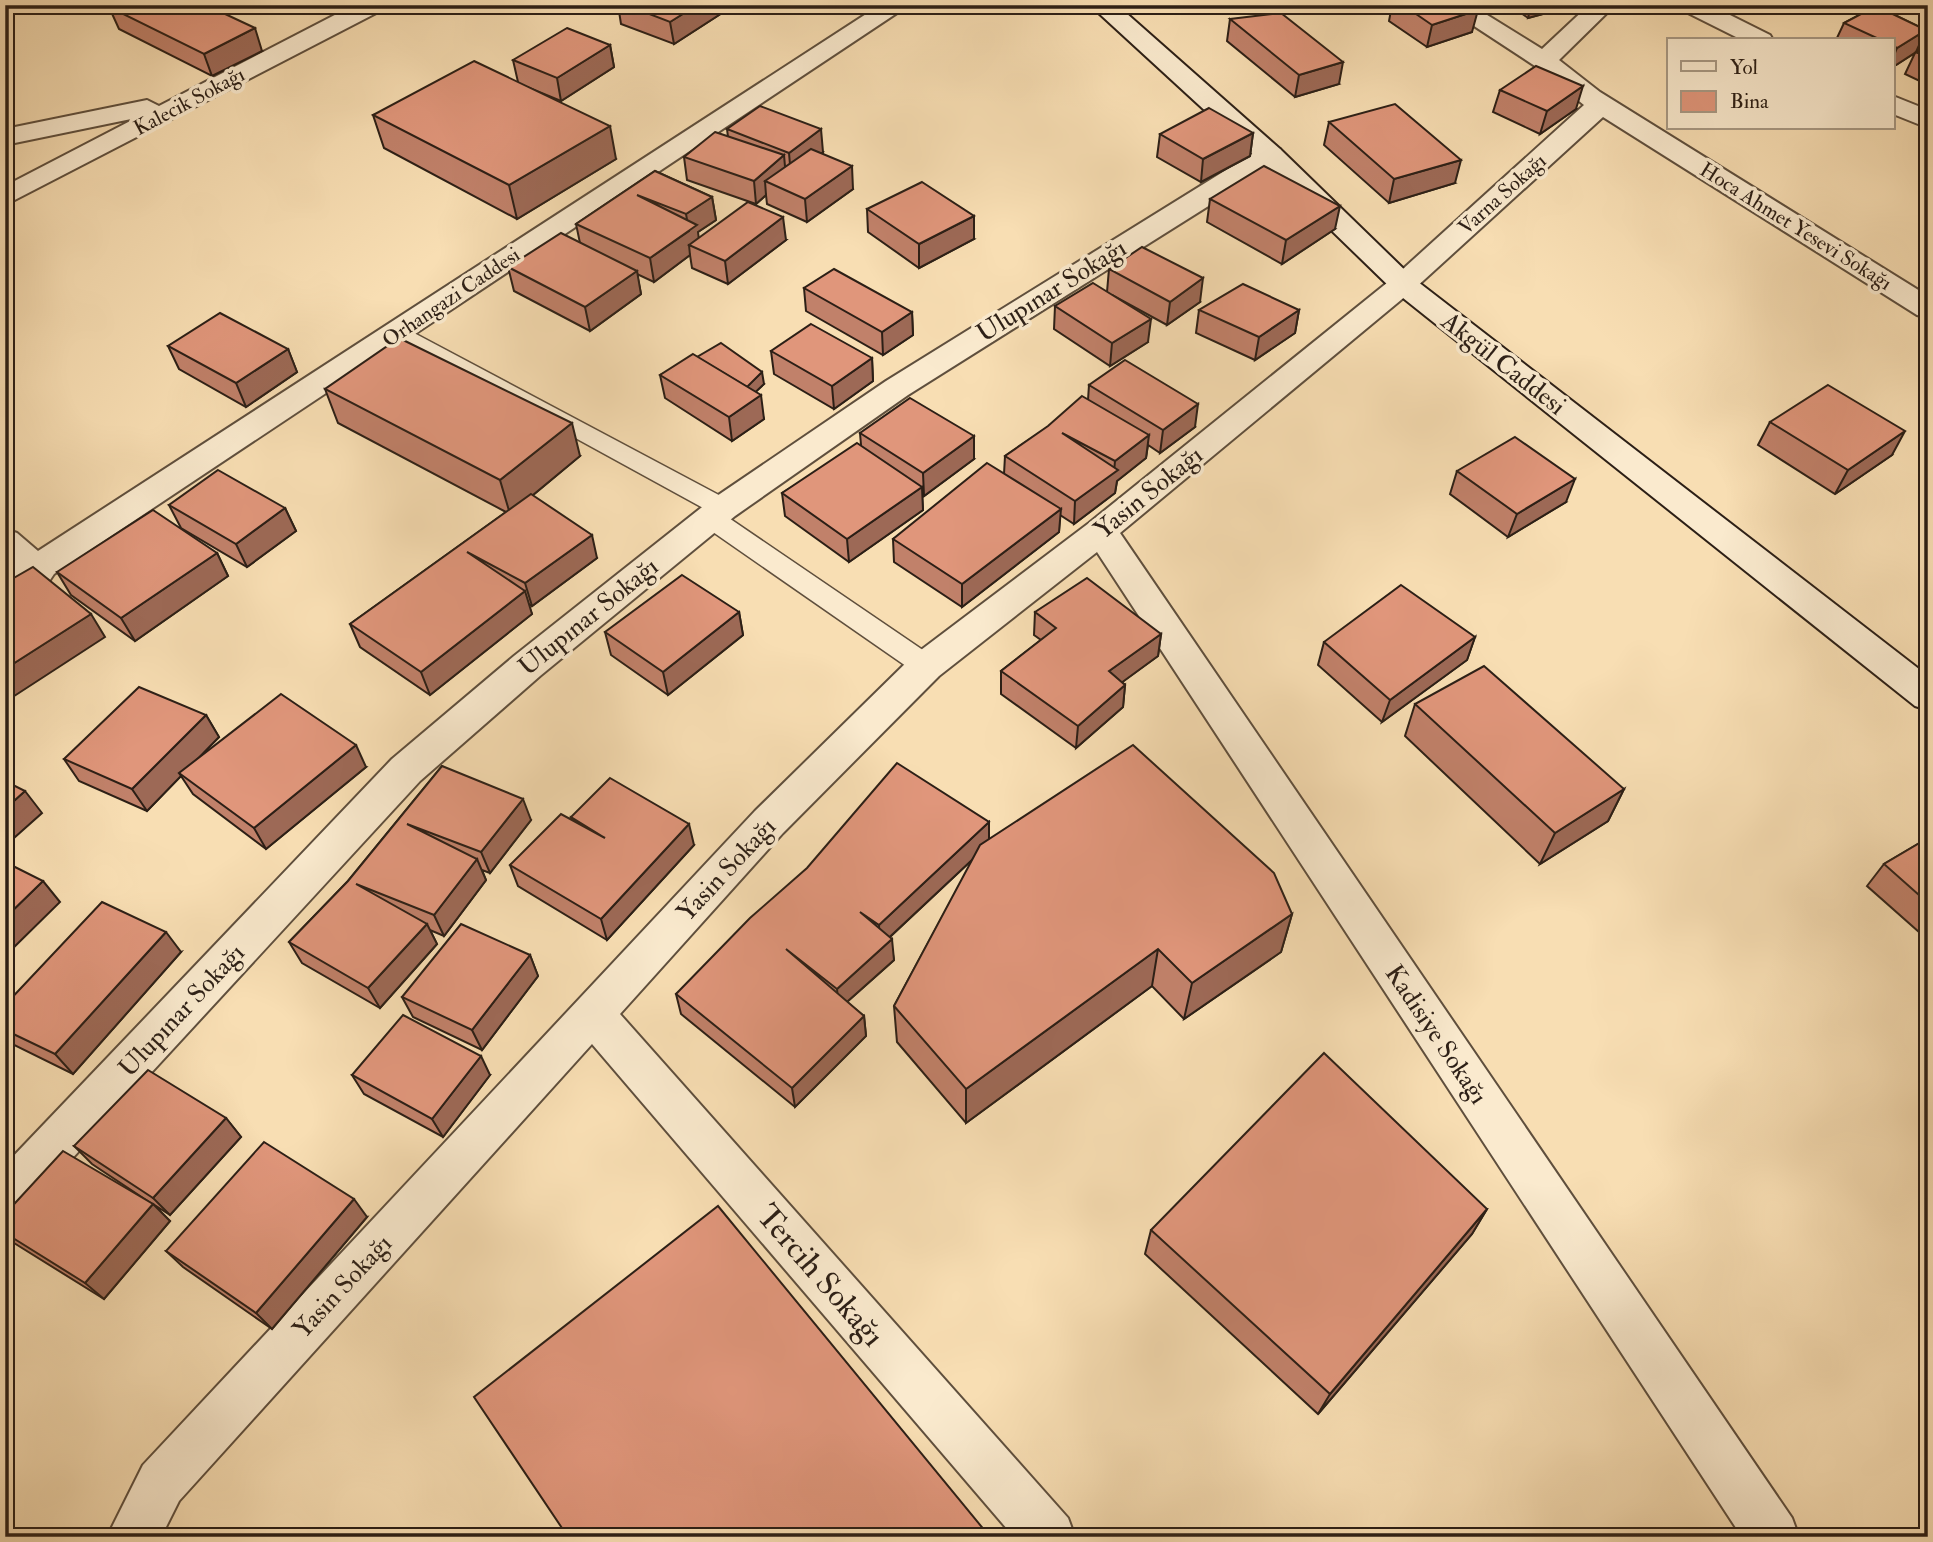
<svg xmlns="http://www.w3.org/2000/svg" width="1933" height="1542" viewBox="0 0 1933 1542" font-family="'IM FELL Double Pica',serif">
  <style>
    .lines { fill: none; stroke-linecap: round; stroke-linejoin: round }
    .lane-casing { stroke: #5f4f3d; stroke-width: 3 }
    .street-casing { stroke: #5f4f3d; stroke-width: 4 }
    .secondary-casing { stroke: #2c1f16; stroke-width: 4 }
    .lane { fill: #faeace; fill-rule: evenodd }
    .street { fill: #faeace; fill-rule: evenodd }
    .secondary { fill: #faeace; fill-rule: evenodd }
    .wall { fill: #c1816a; stroke: #2c1f16; stroke-width: 2 }
    .shaded-wall { fill: #9d6956; stroke: #2c1f16; stroke-width: 2 }
    .building { fill: #e0967b; stroke: #2c1f16; stroke-width: 2 }
    .labels { text-anchor: middle; stroke-width: 7; stroke-linejoin: round; paint-order: stroke }
    .far-street-label { font-size: 21px; fill: #2c1f16; stroke: #faeace }
    .street-label { font-size: 26px; fill: #2c1f16; stroke: #faeace }
    .near-street-label { font-size: 32px; fill: #2c1f16; stroke: #faeace }
  </style>
  <rect width="100%" height="100%" fill="#f8deb3"/>
  <filter id="stains"><feTurbulence type="fractalNoise" baseFrequency=".00286" numOctaves="4"/><feColorMatrix values="0 0 0 0 .2 0 0 0 0 .09 0 0 0 0 .02 0 0 0 .5 -.17"/></filter>
  <radialGradient id="worn" r=".72"><stop offset=".6" stop-color="#630" stop-opacity="0"/><stop offset="1" stop-color="#630" stop-opacity=".3"/></radialGradient>
  <g class="lines">
    <!-- lane casing -->
    <g class="lane-casing">
      <polygon id="lane" points="399,325 732,502 736,508 732,514 726,516 936,659 940,666 936,673 926,677 916,673 700,523 696,517 705,509 391,337 387,332 391,327"/>
    </g>
    <!-- street casing -->
    <g class="street-casing">
      <g id="street">
        <polygon points="354,5 385,5 382,10 5,205 5,186 136,118 5,145 5,129 147,100 159,106"/>
        <polygon points="880,5 909,5 54,574 50,580 5,602 5,572 12,567 5,561 5,529 17,533 38,551"/>
        <polygon points="1442,5 1471,5 1542,49 1589,5 1615,5 1559,60 1600,92 1928,296 1928,318 1917,315 1603,117 1413,290 1120,533 1792,1518 1799,1537 1742,1537 1097,552 939,676 783,833 620,1014 1068,1518 1075,1537 1014,1537 592,1044 179,1501 161,1537 107,1537 143,1465 755,811 913,656 1089,523 1393,278 1584,105 1535,66"/>
        <polygon points="1679,5 1710,5 1770,35 1773,40 1742,40 1682,10"/>
        <polygon points="1893,96 1928,110 1928,128 1893,114"/>
        <polygon points="1270,147 1280,149 1284,155 1280,161 908,395 735,516 540,676 420,781 21,1214 5,1220 5,1165 392,759 514,656 711,500 886,381 1260,149"/>
      </g>
    </g>
    <!-- secondary casing -->
    <g class="secondary-casing">
      <polygon id="secondary" points="1090,5 1117,5 1280,149 1413,278 1928,676 1928,710 1915,706 1393,290 1260,161"/>
    </g>
    <!-- lane -->
    <use href="#lane" class="lane"/>
    <!-- street -->
    <use href="#street" class="street"/>
    <!-- secondary -->
    <use href="#secondary" class="secondary"/>
  </g>
  <!-- wall -->
  <g class="wall">
    <polygon points="618,5 721,5 722,13 674,44 621,24"/>
    <polygon points="826,5 849,5 841,10"/>
    <polygon points="1392,5 1470,5 1472,32 1427,47 1389,21"/>
    <polygon points="1510,5 1569,5 1569,7 1528,18"/>
    <polygon points="1876,6 1926,30 1916,52 1928,45 1928,57 1916,52 1928,57 1928,85 1905,74 1915,53 1893,67 1893,40 1836,40 1844,23"/>
    <polygon points="109,7 262,51 212,76 119,29"/>
    <polygon points="1230,19 1339,84 1295,97 1227,41"/>
    <polygon points="610,45 614,67 561,101 527,87 616,159 517,219 384,148 373,115 518,82 513,60"/>
    <polygon points="1500,90 1576,109 1540,134 1493,112"/>
    <polygon points="1329,122 1455,183 1389,203 1324,145"/>
    <polygon points="727,129 823,152 822,153 853,189 807,222 767,204 766,195 756,204 687,180 684,157 728,137"/>
    <polygon points="1253,133 1250,156 1201,182 1157,157 1160,134"/>
    <polygon points="655,171 712,197 716,220 698,232 698,238 786,240 728,284 692,268 690,255 654,282 637,274 641,294 590,331 514,291 508,267 580,243 576,224"/>
    <polygon points="1210,199 1335,229 1282,264 1207,222"/>
    <polygon points="867,209 974,239 919,268 868,232"/>
    <polygon points="1109,269 1200,302 1167,325 1112,295 1148,342 1110,366 1054,329 1055,306 1107,292"/>
    <polygon points="804,288 912,312 913,335 883,355 806,311"/>
    <polygon points="1199,310 1299,310 1295,333 1255,360 1196,333"/>
    <polygon points="168,346 288,349 297,372 246,407 179,369"/>
    <polygon points="771,351 872,358 873,381 834,409 774,374"/>
    <polygon points="697,357 764,384 755,392 764,419 732,441 665,398 660,375"/>
    <polygon points="1089,385 1195,427 1160,453 1148,445 1146,458 1117,481 1115,493 1074,524 1060,515 1059,532 962,607 894,562 893,539 1004,474 1005,456 1088,400"/>
    <polygon points="325,389 580,456 532,496 597,558 532,606 528,604 532,614 430,695 360,647 350,624 506,512 338,423"/>
    <polygon points="1770,422 1892,455 1835,494 1758,445"/>
    <polygon points="860,433 974,459 924,496 922,495 923,510 849,562 785,516 782,493 861,445"/>
    <polygon points="1457,471 1566,502 1508,537 1450,494"/>
    <polygon points="169,505 285,508 296,531 247,567 181,528"/>
    <polygon points="217,553 228,576 135,641 71,595 57,572"/>
    <polygon points="739,612 743,635 668,695 611,655 605,632"/>
    <polygon points="1035,612 1161,634 1158,656 1122,682 1125,685 1123,707 1076,748 1001,694 1001,671 1041,640 1034,635"/>
    <polygon points="1475,637 1467,660 1382,722 1318,665 1324,642"/>
    <polygon points="1415,704 1624,789 1608,821 1540,864 1405,736"/>
    <polygon points="206,715 219,737 198,758 366,767 266,849 193,794 181,776 147,811 79,781 64,759"/>
    <polygon points="442,766 531,820 490,873 482,870 486,880 444,936 430,930 437,944 380,1008 302,963 289,942 348,881"/>
    <polygon points="571,817 694,845 607,940 518,886 510,865 572,820"/>
    <polygon points="989,822 989,840 1292,914 1281,952 1184,1019 1152,986 966,1123 897,1042 894,1006 974,858 890,937 894,960 847,1002 864,1016 866,1036 795,1107 681,1014 676,994"/>
    <polygon points="1928,838 1928,940 1867,886 1884,864"/>
    <polygon points="181,952 73,1074 8,1042 5,1039 5,1005"/>
    <polygon points="530,955 538,976 482,1050 413,1017 402,997"/>
    <polygon points="352,1075 490,1075 443,1137 364,1094"/>
    <polygon points="226,1118 241,1137 170,1215 153,1204 170,1221 104,1299 14,1243 5,1236 5,1214 152,1204 92,1164 74,1146"/>
    <polygon points="1487,1209 1472,1234 1318,1414 1145,1254 1151,1230"/>
    <polygon points="367,1217 272,1329 183,1267 166,1251"/>
  </g>
  <!-- shaded-wall -->
  <g class="shaded-wall">
    <polygon points="697,5 721,5 722,13 674,44 670,22"/>
    <polygon points="841,5 849,5 841,10"/>
    <polygon points="1320,5 1331,5 1319,9"/>
    <polygon points="1531,5 1569,5 1569,7 1528,18"/>
    <polygon points="1478,10 1472,32 1427,47 1432,25"/>
    <polygon points="255,28 262,51 212,76 204,54"/>
    <polygon points="1926,30 1916,52 1893,67 1893,58 1897,48"/>
    <polygon points="610,45 614,67 561,101 557,78"/>
    <polygon points="1343,62 1339,84 1295,97 1299,75"/>
    <polygon points="1583,86 1576,109 1540,134 1547,111"/>
    <polygon points="610,126 616,159 517,219 509,185"/>
    <polygon points="821,129 823,152 791,176 789,153"/>
    <polygon points="1253,133 1250,156 1201,182 1203,159"/>
    <polygon points="784,155 786,178 765,181 766,195 756,204 754,181"/>
    <polygon points="1461,160 1455,183 1389,203 1394,179"/>
    <polygon points="852,166 853,189 807,222 805,199"/>
    <polygon points="712,197 716,220 698,232 700,248 689,245 690,255 654,282 650,258 689,231 686,214"/>
    <polygon points="1340,206 1335,229 1282,264 1286,240"/>
    <polygon points="974,216 974,239 919,268 919,244"/>
    <polygon points="783,217 786,240 728,284 725,261"/>
    <polygon points="637,271 641,294 590,331 585,307"/>
    <polygon points="1203,278 1200,302 1167,325 1170,302"/>
    <polygon points="1299,310 1295,333 1255,360 1259,337"/>
    <polygon points="912,312 913,335 883,355 882,332"/>
    <polygon points="1151,319 1148,342 1110,366 1112,343"/>
    <polygon points="288,349 297,372 246,407 236,383"/>
    <polygon points="872,358 873,381 834,409 832,386"/>
    <polygon points="762,372 764,384 743,404 741,392"/>
    <polygon points="761,395 764,419 732,441 729,417"/>
    <polygon points="1198,404 1195,427 1160,453 1163,430"/>
    <polygon points="572,423 580,456 510,514 500,480"/>
    <polygon points="1905,431 1892,455 1835,494 1848,470"/>
    <polygon points="1149,435 1146,458 1117,481 1115,493 1074,524 1075,501 1114,472 1115,461"/>
    <polygon points="974,436 974,459 924,496 923,473"/>
    <polygon points="1575,479 1566,502 1508,537 1517,514"/>
    <polygon points="922,487 923,510 849,562 847,539"/>
    <polygon points="285,508 296,531 247,567 236,544"/>
    <polygon points="1061,509 1059,532 962,607 962,584"/>
    <polygon points="592,535 597,558 532,606 525,583"/>
    <polygon points="217,553 228,576 135,641 121,618"/>
    <polygon points="525,591 532,614 430,695 421,672"/>
    <polygon points="739,612 743,635 668,695 663,672"/>
    <polygon points="91,614 105,637 5,702 5,669"/>
    <polygon points="1161,634 1158,656 1106,694 1109,671"/>
    <polygon points="1475,637 1467,660 1382,722 1390,700"/>
    <polygon points="1125,685 1123,707 1076,748 1078,726"/>
    <polygon points="206,715 219,737 182,775 179,773 181,776 147,811 132,789"/>
    <polygon points="356,745 366,767 266,849 254,828"/>
    <polygon points="1624,789 1608,821 1540,864 1555,833"/>
    <polygon points="25,791 42,813 5,846 5,809"/>
    <polygon points="523,799 531,820 490,873 481,852"/>
    <polygon points="989,822 989,844 880,946 879,925"/>
    <polygon points="689,824 694,845 607,940 601,919"/>
    <polygon points="477,859 486,880 444,936 434,915"/>
    <polygon points="43,881 60,902 5,956 5,918"/>
    <polygon points="1292,914 1281,952 1184,1019 1192,983"/>
    <polygon points="427,924 437,944 380,1008 368,988"/>
    <polygon points="166,932 181,952 73,1074 55,1054"/>
    <polygon points="892,939 894,960 839,1009 837,989"/>
    <polygon points="1158,949 1152,986 966,1123 966,1089"/>
    <polygon points="530,955 538,976 482,1050 472,1030"/>
    <polygon points="864,1016 866,1036 795,1107 792,1088"/>
    <polygon points="481,1056 490,1075 443,1137 432,1119"/>
    <polygon points="226,1118 241,1137 170,1215 153,1198"/>
    <polygon points="354,1199 367,1217 272,1329 256,1313"/>
    <polygon points="153,1204 170,1221 104,1299 85,1283"/>
    <polygon points="1487,1209 1472,1234 1318,1414 1330,1394"/>
  </g>
  <!-- building -->
  <g class="building">
    <polygon points="113,5 206,5 255,28 204,54 109,7"/>
    <polygon points="626,5 697,5 670,22"/>
    <polygon points="1403,5 1470,5 1478,10 1432,25"/>
    <polygon points="1876,6 1926,30 1897,48 1893,46 1893,40 1881,40 1844,23"/>
    <polygon points="1281,13 1343,62 1299,75 1230,19"/>
    <polygon points="567,28 610,45 557,78 513,60"/>
    <polygon points="1928,45 1928,57 1916,52"/>
    <polygon points="474,61 610,126 509,185 373,115"/>
    <polygon points="1536,66 1583,86 1547,111 1500,90"/>
    <polygon points="1395,104 1461,160 1394,179 1329,122"/>
    <polygon points="760,106 821,129 789,153 727,129"/>
    <polygon points="1209,108 1253,133 1203,159 1160,134"/>
    <polygon points="715,132 784,155 754,181 684,157"/>
    <polygon points="811,149 852,166 805,199 765,181"/>
    <polygon points="1264,166 1340,206 1286,240 1210,199"/>
    <polygon points="655,171 712,197 686,214 637,195 697,225 650,258 576,224"/>
    <polygon points="922,182 974,216 919,244 867,209"/>
    <polygon points="748,202 783,217 725,261 689,245"/>
    <polygon points="561,233 637,271 585,307 508,267"/>
    <polygon points="1142,247 1203,278 1170,302 1109,269"/>
    <polygon points="834,269 912,312 882,332 804,288"/>
    <polygon points="1093,283 1151,319 1112,343 1055,306"/>
    <polygon points="1243,284 1299,310 1259,337 1199,310"/>
    <polygon points="220,313 288,349 236,383 168,346"/>
    <polygon points="811,324 872,358 832,386 771,351"/>
    <polygon points="399,338 572,423 500,480 325,389"/>
    <polygon points="721,343 762,372 747,387 697,357"/>
    <polygon points="693,354 761,395 729,417 660,375"/>
    <polygon points="1125,360 1198,404 1163,430 1089,385"/>
    <polygon points="1828,385 1905,431 1848,470 1770,422"/>
    <polygon points="1082,396 1149,435 1115,461 1062,433 1118,470 1075,501 1005,456 1048,426"/>
    <polygon points="910,398 974,436 923,473 860,433"/>
    <polygon points="1515,437 1575,479 1517,514 1457,471"/>
    <polygon points="857,443 922,487 847,539 782,493"/>
    <polygon points="987,463 1061,509 962,584 893,539"/>
    <polygon points="218,470 285,508 236,544 169,505"/>
    <polygon points="531,494 592,535 525,583 467,552 525,591 421,672 350,624"/>
    <polygon points="153,510 217,553 121,618 57,572"/>
    <polygon points="33,567 91,614 5,669 5,583"/>
    <polygon points="682,575 739,612 663,672 605,632"/>
    <polygon points="1087,578 1161,634 1109,671 1125,685 1078,726 1001,671 1056,628 1035,612"/>
    <polygon points="1401,585 1475,637 1390,700 1324,642"/>
    <polygon points="1484,666 1624,789 1555,833 1415,704"/>
    <polygon points="139,687 206,715 132,789 64,759"/>
    <polygon points="281,694 356,745 254,828 179,773"/>
    <polygon points="1133,745 1274,873 1292,914 1192,983 1158,949 966,1089 894,1006 980,845"/>
    <polygon points="897,763 989,822 879,925 860,912 892,939 837,989 786,949 864,1016 792,1088 676,994 750,918 807,868"/>
    <polygon points="442,766 523,799 481,852 407,824 477,859 434,915 356,884 427,924 368,988 289,942 348,881"/>
    <polygon points="610,778 689,824 601,919 510,865 561,814 605,838 571,817"/>
    <polygon points="5,781 25,791 5,809"/>
    <polygon points="1928,838 1928,903 1884,864"/>
    <polygon points="5,862 43,881 5,918"/>
    <polygon points="102,902 166,932 55,1054 5,1030 5,1005"/>
    <polygon points="461,924 530,955 472,1030 402,997"/>
    <polygon points="403,1015 481,1056 432,1119 352,1075"/>
    <polygon points="1324,1053 1487,1209 1330,1394 1151,1230"/>
    <polygon points="148,1070 226,1118 153,1198 74,1146"/>
    <polygon points="264,1142 354,1199 256,1313 166,1251"/>
    <polygon points="63,1151 153,1204 85,1283 5,1233 5,1214"/>
    <polygon points="718,1206 990,1537 568,1537 474,1397"/>
  </g>
  <g class="labels">
    <!-- far-street labels -->
    <g class="far-street-label">
      <text transform="translate(189 101) rotate(-28)" y="7">Kalecik Sokağı</text>
      <text transform="translate(1502 194) rotate(-42)" y="7">Varna Sokağı</text>
      <text transform="translate(1796 226) rotate(32)" y="7">Hoca Ahmet Yesevi Sokağı</text>
      <text transform="translate(451 297) rotate(-34)" y="7">Orhangazi Caddesi</text>
    </g>
    <!-- street labels -->
    <g class="street-label">
      <text transform="translate(1051 290) rotate(-32)" y="9">Ulupınar Sokağı</text>
      <text transform="translate(1504 363) rotate(38)" y="9">Akgül Caddesi</text>
      <text transform="translate(1148 492) rotate(-39)" y="9">Yasin Sokağı</text>
      <text transform="translate(588 616) rotate(-39)" y="9">Ulupınar Sokağı</text>
      <text transform="translate(726 869) rotate(-47)" y="9">Yasin Sokağı</text>
      <text transform="translate(181 1010) rotate(-47)" y="9">Ulupınar Sokağı</text>
      <text transform="translate(1437 1034) rotate(56)" y="9">Kadisiye Sokağı</text>
      <text transform="translate(342 1286) rotate(-47)" y="9">Yasin Sokağı</text>
    </g>
    <!-- near-street labels -->
    <g class="near-street-label">
      <text transform="translate(821 1275) rotate(49)" y="11">Tercih Sokağı</text>
    </g>
  </g>
  <!-- margin -->
  <rect width="1933" height="1542" fill="none" stroke="#f8deb3" stroke-width="28"/>
  <rect x="7" y="7" width="1919" height="1528" fill="none" stroke="#2c1f16" stroke-width="3.5"/>
  <rect x="14" y="14" width="1905" height="1514" fill="none" stroke="#2c1f16" stroke-width="2"/>
  <!-- legend -->
  <rect x="1667" y="38" width="228" height="91" fill="#faeace" stroke="#a89984" stroke-width="2"/>
  <rect x="1681" y="61" width="35" height="10" fill="#faeace" stroke="#a89984" stroke-width="2"/>
  <text x="1730" y="74" font-size="21" fill="#2c1f16">Yol</text>
  <rect x="1681" y="91" width="35" height="21" fill="#e0967b" stroke="#a89984" stroke-width="2"/>
  <text x="1730" y="108" font-size="21" fill="#2c1f16">Bina</text>
  <rect width="100%" height="100%" filter="url(#stains)"/>
  <rect width="100%" height="100%" fill="url(#worn)"/>
</svg>
